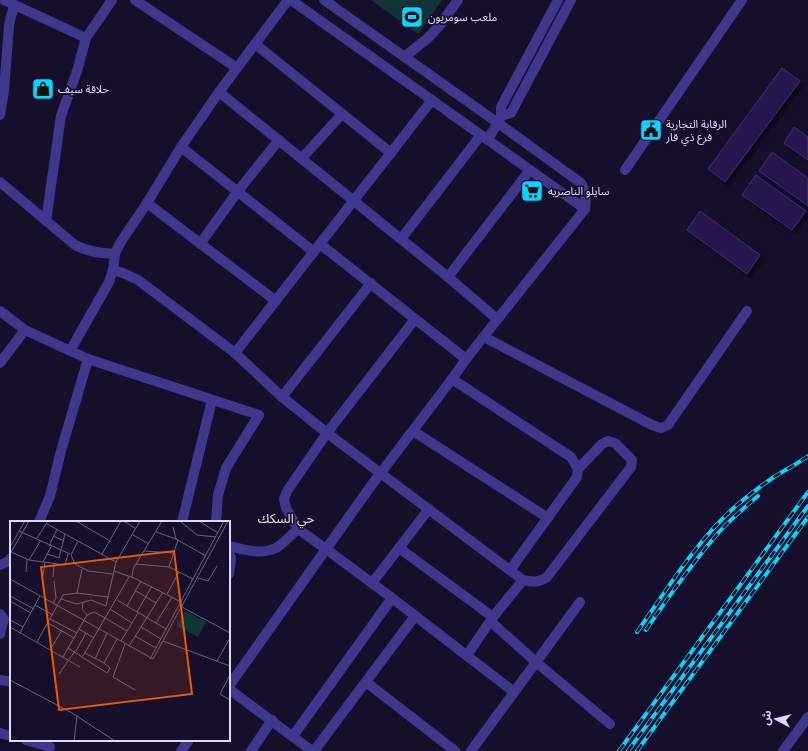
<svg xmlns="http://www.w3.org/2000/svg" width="808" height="751" viewBox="0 0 808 751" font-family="'Golos Text','Noto Sans Arabic',sans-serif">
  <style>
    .green { fill: #113536 }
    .building { fill: #27194e; stroke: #3f2a7b; filter: url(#shadow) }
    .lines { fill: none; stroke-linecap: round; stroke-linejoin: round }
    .minor { stroke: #40378d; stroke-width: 10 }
    .rail-casing { stroke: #05d6ff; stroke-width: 4 }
    .rail { stroke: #160f2b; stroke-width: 2.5; stroke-dasharray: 8; stroke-linecap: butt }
    .labels { text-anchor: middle; stroke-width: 3.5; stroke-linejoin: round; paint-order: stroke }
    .poi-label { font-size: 11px; fill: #e0d9ff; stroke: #160f2b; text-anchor: start }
    .quarter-label { font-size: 13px; fill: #ffdbf0; stroke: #160f2b }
    .inset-road { fill: none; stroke: #676080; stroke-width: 1 }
    .view { fill: #e8590c; fill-opacity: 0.15; stroke: #e8590c; stroke-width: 2 }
    .inset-edge { fill: none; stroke: #e0d9ff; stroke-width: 2 }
  </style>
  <defs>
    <filter id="shadow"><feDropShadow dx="3.5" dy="3.5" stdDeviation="2" flood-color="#0009"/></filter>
  </defs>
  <rect width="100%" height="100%" fill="#160f2b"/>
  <!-- green -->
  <polygon class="green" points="371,0 442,0 418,34"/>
  <!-- building -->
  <g class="building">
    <polygon points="782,68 800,81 725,182 708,169"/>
    <polygon points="794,127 808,137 808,160 784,143"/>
    <polygon points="772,152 808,178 808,206 759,171"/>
    <polygon points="756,175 806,211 792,230 742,195"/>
    <polygon points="700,211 760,255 747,274 687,230"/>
  </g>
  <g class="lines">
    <!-- minor -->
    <g class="minor">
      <polyline points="4,0 86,38"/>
      <polyline points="135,0 237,68"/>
      <polyline points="291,0 585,209"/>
      <polyline points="255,44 391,153"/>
      <polyline points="404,57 428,38 439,26 458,0"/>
      <polyline points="219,92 448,277 497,319"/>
      <polyline points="0,115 4,91 9,25 14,5"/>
      <polyline points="501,116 511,113 571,0"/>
      <polyline points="488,140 501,116 501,107 558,0"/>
      <polyline points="181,147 314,252"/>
      <polyline points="302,158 342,114"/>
      <polyline points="625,170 742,0"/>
      <path d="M0,182L75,245C88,252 101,253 115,254"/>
      <polyline points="147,203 276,301"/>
      <polyline points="46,221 61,116 77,71 86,38 112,0"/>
      <polyline points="401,239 481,135"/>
      <polyline points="200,244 238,191 279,140"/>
      <polyline points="320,244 466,359"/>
      <polyline points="113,270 123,273 138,280 235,353 282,397 327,433 415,319"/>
      <polyline points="448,277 530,170"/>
      <polyline points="0,311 25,330 88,359 259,415 226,468 218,495 216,522"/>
      <polyline points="484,337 652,425 661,428 668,425 747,311"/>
      <polyline points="70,351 109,282 113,270 115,254 118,247 122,240 147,203 181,147 219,92 288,0"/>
      <polyline points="235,353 432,100"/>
      <polyline points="0,363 25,330"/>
      <polyline points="452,379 571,457 578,469 577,477 510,570"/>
      <polyline points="282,397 371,283"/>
      <polyline points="413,431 548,518"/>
      <polyline points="39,522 50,496 61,451 88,359"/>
      <polyline points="182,522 212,400"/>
      <path d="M229,546C245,550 260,555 276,548C282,545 292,534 298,529"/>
      <polyline points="399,548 493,617"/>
      <polyline points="229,553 231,558 229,574"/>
      <polyline points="0,565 7,562 11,558"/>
      <polyline points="372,583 429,509"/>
      <polyline points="0,614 4,619 0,634"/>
      <polyline points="490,621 536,662 610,724"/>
      <polyline points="467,655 493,617 523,580"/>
      <polyline points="0,680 11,682"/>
      <polyline points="366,682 455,751"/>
      <path d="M229,686L373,483L452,379L466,359L585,209C587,199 586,192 581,183L498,123L324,0"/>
      <polyline points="229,689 312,751"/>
      <path d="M514,692L392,598L326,549L298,529L286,508L284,499L287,491L327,433L523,580C533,582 539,583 547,577L631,467L632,460L615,443L608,441L602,444L578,469"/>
      <polyline points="0,733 11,736"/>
      <polyline points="293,736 392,598"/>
      <polyline points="26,740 50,747"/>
      <polyline points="181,751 189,740"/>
      <polyline points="251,751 272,720"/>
      <polyline points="314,751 415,616"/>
      <polyline points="471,751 580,602"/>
      <polyline points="783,751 808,717"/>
    </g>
    <!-- rail casing -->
    <g class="rail-casing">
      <g id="rail">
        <path d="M646,630C669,596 693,562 720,531C732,518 745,507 758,496"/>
        <path d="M637,632C668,588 697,540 737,505C749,495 762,485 774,477C785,470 797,464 808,456"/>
        <polyline points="619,751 808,492"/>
        <polyline points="628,751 808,506"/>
        <polyline points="637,751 808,517"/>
      </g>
    </g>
    <!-- rail -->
    <use href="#rail" class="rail"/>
  </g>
  <!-- icons -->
  <defs>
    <g id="stadium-square" transform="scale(1.15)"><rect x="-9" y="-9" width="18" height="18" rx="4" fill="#05d6ff" stroke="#160f2b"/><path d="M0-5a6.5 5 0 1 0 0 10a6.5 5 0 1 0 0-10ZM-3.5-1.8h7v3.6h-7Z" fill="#111"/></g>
    <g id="shop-square" transform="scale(1.15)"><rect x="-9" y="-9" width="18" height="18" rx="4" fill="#05d6ff" stroke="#160f2b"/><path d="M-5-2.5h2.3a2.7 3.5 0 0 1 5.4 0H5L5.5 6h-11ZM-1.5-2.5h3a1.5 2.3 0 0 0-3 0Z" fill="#111"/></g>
    <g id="civic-square" transform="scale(1.15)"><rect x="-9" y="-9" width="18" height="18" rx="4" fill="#05d6ff" stroke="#160f2b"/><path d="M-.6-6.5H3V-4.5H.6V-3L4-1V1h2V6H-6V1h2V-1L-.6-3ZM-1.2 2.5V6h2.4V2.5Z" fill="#111"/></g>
    <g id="supermarket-square" transform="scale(1.15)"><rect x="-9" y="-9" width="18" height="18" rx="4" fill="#05d6ff" stroke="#160f2b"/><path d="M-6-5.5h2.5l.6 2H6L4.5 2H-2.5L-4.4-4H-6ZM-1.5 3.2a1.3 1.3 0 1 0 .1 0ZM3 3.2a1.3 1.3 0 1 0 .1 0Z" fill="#111"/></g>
  </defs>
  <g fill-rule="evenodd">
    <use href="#stadium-square" x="412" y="17"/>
    <use href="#shop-square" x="43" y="89"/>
    <use href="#civic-square" x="651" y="130"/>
    <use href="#supermarket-square" x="532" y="191"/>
  </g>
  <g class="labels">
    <!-- poi labels -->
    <g class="poi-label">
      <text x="428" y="21">ملعب سومريون</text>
      <text x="58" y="93">حلاقة سيف</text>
      <text x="666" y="128">الرقابة التجارية<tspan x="666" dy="13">فرع ذي قار</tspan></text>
      <text x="548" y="195">سايلو الناصريه</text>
    </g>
    <!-- quarter labels -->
    <g class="quarter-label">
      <text x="286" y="523">حي السكك</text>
    </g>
  </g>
  <!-- overview -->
  <g transform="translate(10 521)">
    <rect width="220" height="220" fill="#160f2b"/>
    <path d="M175,90L196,101L188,116L167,105Z" fill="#113536"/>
    <path class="inset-road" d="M66,0L100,20M114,0L126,8M170,0L187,14L206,16M189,0L208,12M37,3L106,41M163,6L166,18M9,10L60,33M146,11L166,18L196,35M123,14L139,23M43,15L54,20M27,17L38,0M68,20L61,34L65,43L78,50L103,53M39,25L47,8M0,26L15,0M134,30L164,32M1,31L19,39L55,44L58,33M0,33L19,0M37,33L49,37L55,13M92,33L111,0M19,39L31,19M33,41L41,26M126,43L159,46L183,58M159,46L168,19M104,50L124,57L171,81M16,51L17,38M33,55L35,41M43,56L44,43M122,56L123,48L152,0M188,57L198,60L207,45M0,58L143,138L218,0M126,70L146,82M67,72L72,48M157,73L169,51M0,75L24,88M51,78L67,83L81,79L96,85L106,41L130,0M107,79L156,108M0,80L21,92M43,82L46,77L44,60M73,82L72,88L77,94M25,84L43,94M117,85L131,60M172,86L220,112M100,88L122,102M127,91L142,65M40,98L67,112M0,99L13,106L10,112M38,102L64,117M146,102L162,76M0,106L70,146M13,106L30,75M131,106L151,118M69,108L84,117M117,110L95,97L119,56M125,115L146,127M111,120L128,92M153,120L220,145M27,121L53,74L67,72L98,76M115,123L103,156L125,169M119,125L153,71M58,127L97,152L100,147L94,142M40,129L52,109M66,130L76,112M75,132L94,142L107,118M53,136L77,94L84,91L95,97L73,135M85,138L97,112M140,138L214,0M207,140L220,117M49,153L65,130M220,154L210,173L220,179M0,159L62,192L105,220M64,220L67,195"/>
    <path class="view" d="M164,30L182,173L49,189L31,46Z"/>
    <rect width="220" height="220" class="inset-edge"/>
  </g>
  <!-- north arrow -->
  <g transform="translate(776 719) rotate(277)" stroke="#160f2b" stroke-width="3" paint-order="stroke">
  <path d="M0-3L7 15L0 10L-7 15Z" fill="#e0d9ff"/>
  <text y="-6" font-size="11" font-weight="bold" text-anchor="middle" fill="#e0d9ff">ش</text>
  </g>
</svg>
